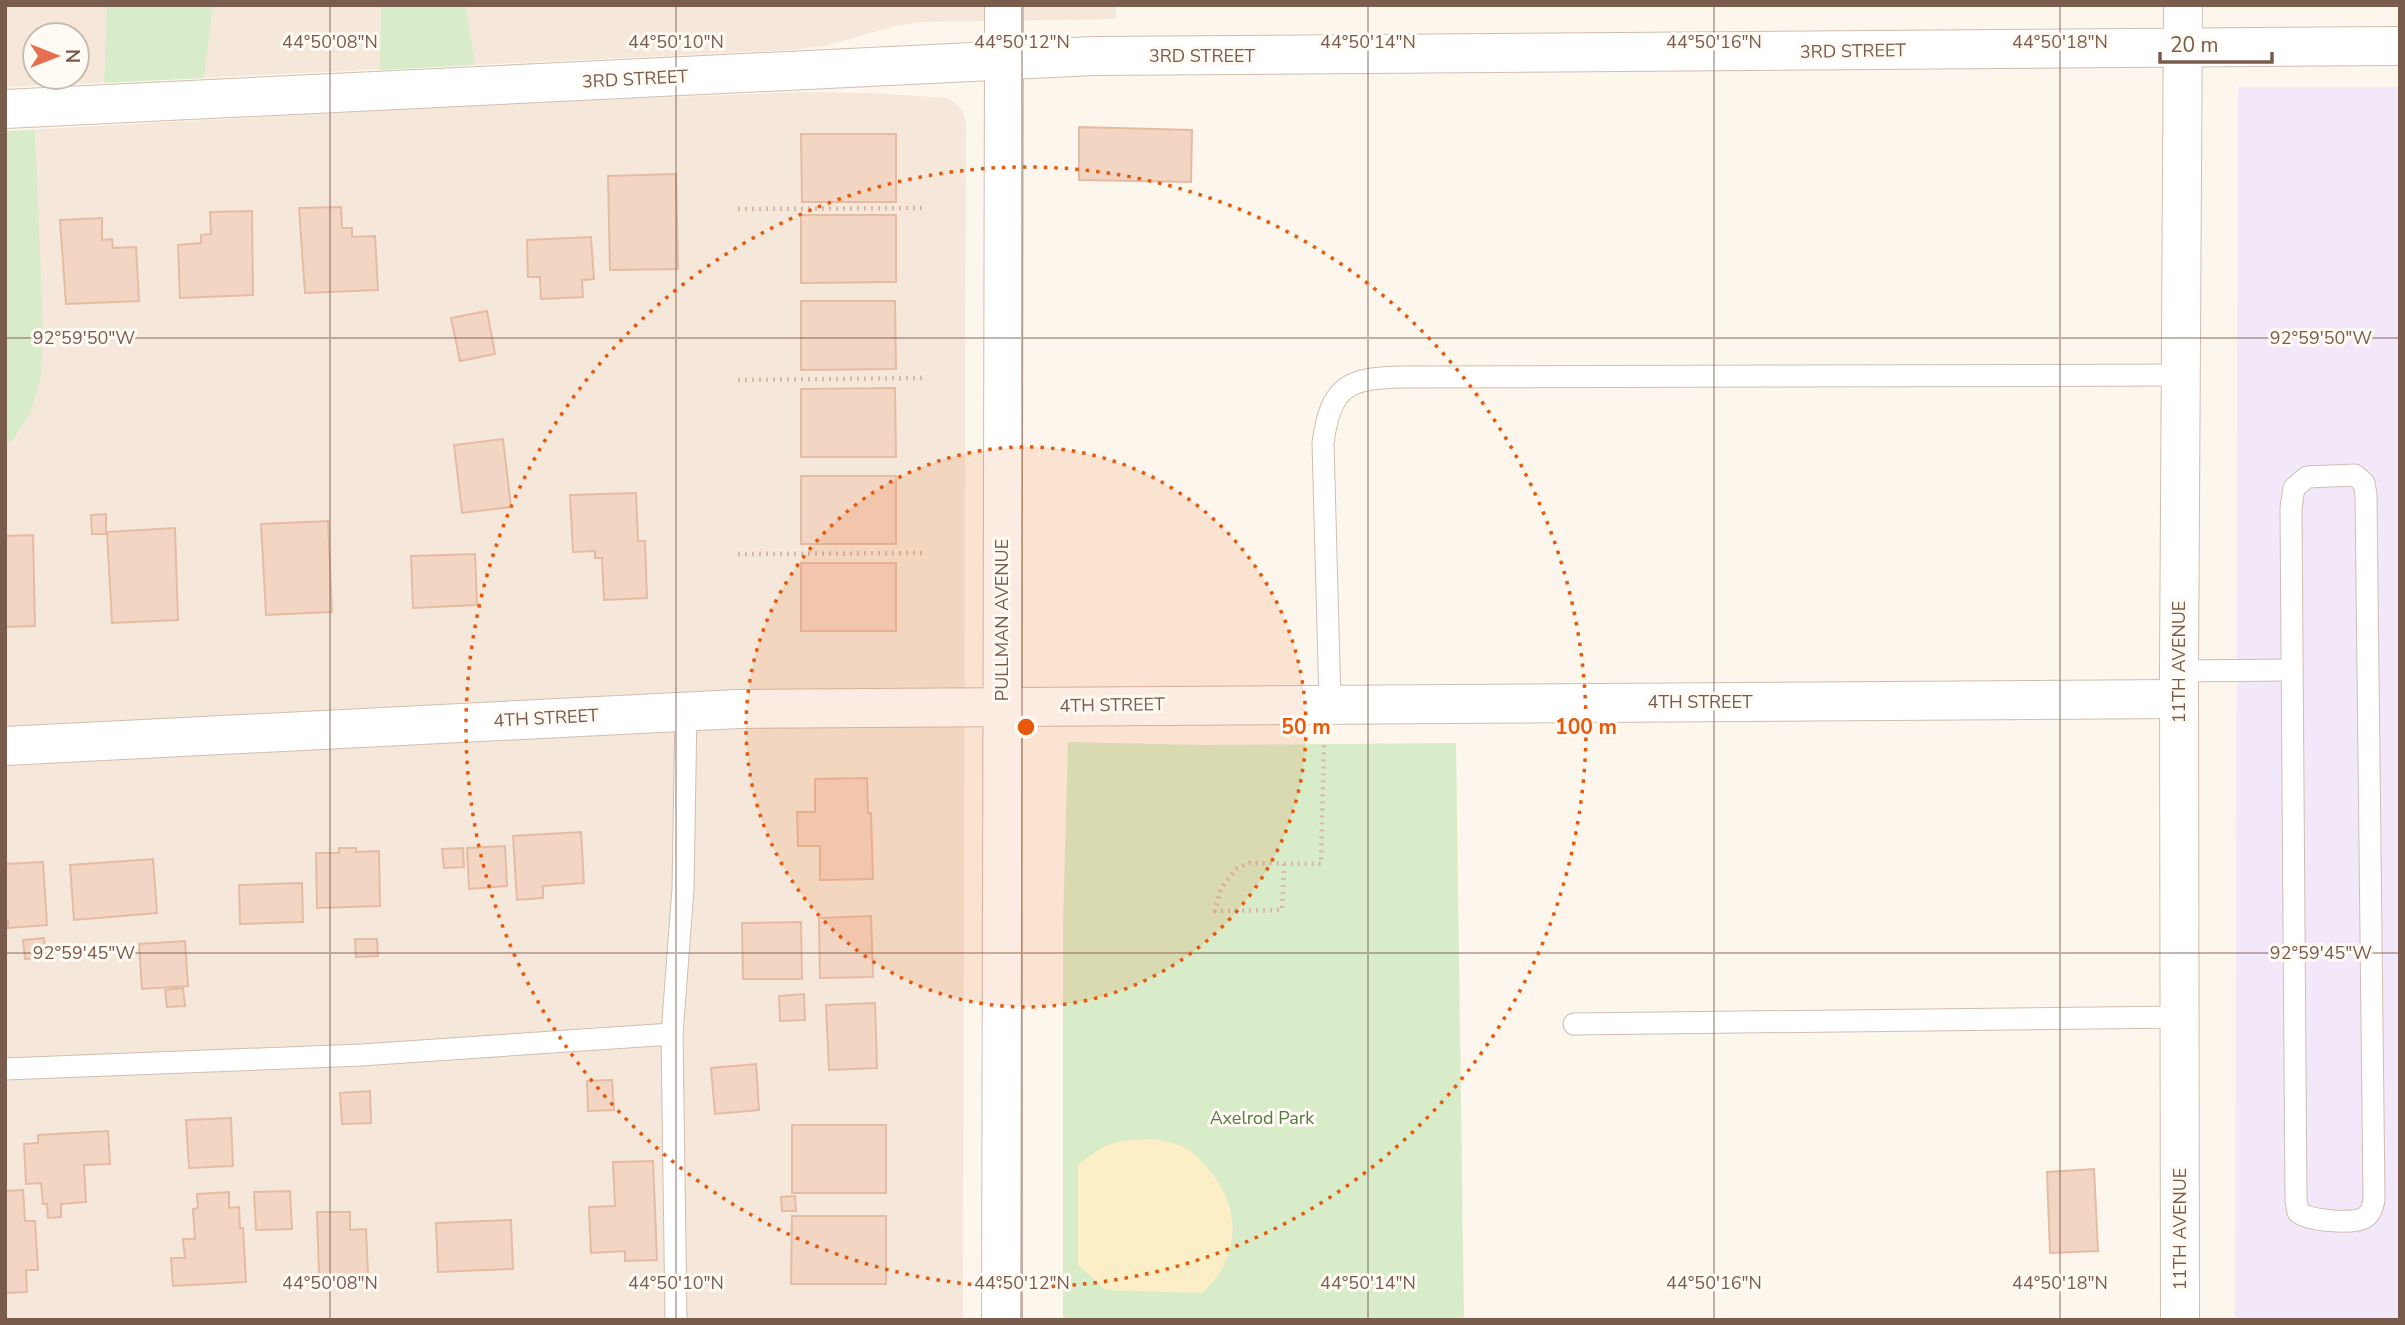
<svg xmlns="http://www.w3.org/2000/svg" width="2405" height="1325" viewBox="0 0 2405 1325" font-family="'Nunito Sans',sans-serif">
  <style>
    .residential { fill: #f5e8da; fill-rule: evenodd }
    .education { fill: #f3e8fa }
    .green { fill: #d8ecc9 }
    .sand { fill: #fcefc7 }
    .building { fill: #f3d5c3; stroke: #e6bba3; stroke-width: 2 }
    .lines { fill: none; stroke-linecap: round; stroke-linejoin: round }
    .service-casing { stroke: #d1beb0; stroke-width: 23 }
    .minor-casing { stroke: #d1beb0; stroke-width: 40 }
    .tertiary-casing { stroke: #d1beb0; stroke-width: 40 }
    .path { stroke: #d9b8a5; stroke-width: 4.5; stroke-dasharray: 2 5; stroke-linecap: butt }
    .service { stroke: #fff; stroke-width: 21 }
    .minor { stroke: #fff; stroke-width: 38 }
    .tertiary { stroke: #fff; stroke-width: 38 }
    .ticks { fill: none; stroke: #7a5c4d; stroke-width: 2; stroke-opacity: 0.45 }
    .ring { fill: none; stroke: #e8590c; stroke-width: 3.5; stroke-dasharray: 3.5 7 }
    .labels { text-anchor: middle; stroke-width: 6; stroke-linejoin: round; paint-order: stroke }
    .street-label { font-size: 18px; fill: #7a5c4d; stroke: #fffaf3 }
    .park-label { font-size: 18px; fill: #537a41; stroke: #fffaf3 }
    .ticks-label { font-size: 18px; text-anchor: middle; fill: #7a5c4d; stroke: #fffaf3; stroke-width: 6; stroke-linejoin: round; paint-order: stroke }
    .centre { fill: #e8590c; stroke: #fffaf3; stroke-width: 3.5 }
    .ring-label { font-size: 21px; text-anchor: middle; font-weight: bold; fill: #e8590c; stroke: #fffaf3; stroke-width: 6; stroke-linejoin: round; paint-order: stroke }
  </style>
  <rect width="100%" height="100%" fill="#fdf6ec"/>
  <!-- residential -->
  <g class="residential">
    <path d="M5,5H1116V19L921,22L896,26L824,46L789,50L5,87ZM35,35H77V77H35Z"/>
    <polygon points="804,92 871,93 947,98 957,104 963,112 966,123 963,1320 5,1320 5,131 518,103"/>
  </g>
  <!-- education -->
  <polygon class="education" points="2238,87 2400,87 2400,1320 2235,1320"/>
  <!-- green -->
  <g class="green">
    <polygon points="107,5 213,5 204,78 104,83"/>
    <polygon points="381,5 465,5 475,65 380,70"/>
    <polygon points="35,130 43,327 41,376 30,414 13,439 5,445 5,131"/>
    <polygon points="1068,742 1202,745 1456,743 1464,1320 1063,1318 1063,924"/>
  </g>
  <!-- sand -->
  <path class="sand" d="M1156,1139C1166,1142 1179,1144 1187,1149C1196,1154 1204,1165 1211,1172C1242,1210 1240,1260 1202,1293L1106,1290L1078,1265V1165C1109,1140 1117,1140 1156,1139Z"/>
  <!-- building -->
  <g class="building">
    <polygon points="1079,127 1192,130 1191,182 1079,180"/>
    <polygon points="801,134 896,134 896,202 802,202"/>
    <polygon points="676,174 678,269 610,270 608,176"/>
    <polygon points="341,207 342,228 352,228 352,237 375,236 378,290 305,293 299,208"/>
    <polygon points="252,211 253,295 180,298 178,245 201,243 201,235 211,234 210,212"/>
    <polygon points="801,215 896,215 896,282 801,283"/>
    <polygon points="102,218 102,240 112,239 113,248 136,247 139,301 66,304 60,220"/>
    <polygon points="591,237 594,279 582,280 583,297 541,299 540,277 528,277 527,240"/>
    <polygon points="801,301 895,301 896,369 801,370"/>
    <polygon points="487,311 495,354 460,361 451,318"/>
    <polygon points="895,388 896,457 801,457 801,389"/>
    <polygon points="503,439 511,507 462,513 454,445"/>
    <rect x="801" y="476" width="95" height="68"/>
    <polygon points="636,493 638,541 645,541 647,598 604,600 602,558 595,558 595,551 573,552 570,495"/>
    <polygon points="106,514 106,534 92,534 91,515"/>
    <polygon points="328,521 332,612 266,615 261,524"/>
    <polygon points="175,528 178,620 112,623 107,532"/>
    <polygon points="33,535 35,626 5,627 5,536"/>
    <polygon points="475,554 477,605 413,608 411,556"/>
    <rect x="801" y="563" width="95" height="68"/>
    <polygon points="867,778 868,813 871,813 873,879 820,880 820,846 798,846 797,812 815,812 815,779"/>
    <polygon points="581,832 584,883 543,886 543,898 517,900 513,836"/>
    <polygon points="505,846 507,886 469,889 467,848"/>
    <polygon points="339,848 356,848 356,852 379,851 380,906 317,908 316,853 339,853"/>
    <polygon points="463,848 464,867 444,868 442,849"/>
    <polygon points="153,859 157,913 74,920 70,865"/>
    <polygon points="43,862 47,925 8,928 8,921 5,921 5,864"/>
    <polygon points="302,883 303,922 240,924 239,885"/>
    <polygon points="871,916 873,977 820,978 819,918"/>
    <polygon points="801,922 802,979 743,979 742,923"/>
    <polygon points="44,938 46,957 25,959 23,940"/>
    <polygon points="355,939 377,939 378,956 356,957"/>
    <polygon points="185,941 188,986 142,989 139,944"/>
    <polygon points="183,988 185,1006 167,1007 165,990"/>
    <polygon points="804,994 805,1020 780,1021 779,996"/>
    <polygon points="875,1003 877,1068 829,1070 826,1005"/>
    <polygon points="756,1064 759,1110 715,1114 711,1068"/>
    <polygon points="612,1080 614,1110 588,1111 587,1081"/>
    <polygon points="370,1091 371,1123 342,1124 340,1093"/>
    <polygon points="231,1118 233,1166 189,1168 186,1120"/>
    <rect x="792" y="1125" width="94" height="68"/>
    <polygon points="108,1131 110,1164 84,1165 86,1202 61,1204 61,1217 48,1218 47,1204 43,1204 41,1183 26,1184 24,1144 38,1143 38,1135"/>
    <polygon points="653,1161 657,1260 625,1261 625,1251 591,1253 589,1207 615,1206 613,1162"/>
    <polygon points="2094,1169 2098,1251 2050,1253 2047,1172"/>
    <polygon points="23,1190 25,1221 35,1221 38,1270 26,1270 27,1292 5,1293 5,1191"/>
    <polygon points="290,1191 292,1229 256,1230 254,1192"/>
    <polygon points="229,1192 229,1208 239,1207 240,1228 243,1228 246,1282 173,1286 171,1258 185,1258 183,1239 195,1239 193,1209 198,1208 197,1194"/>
    <polygon points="795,1196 796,1211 782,1211 781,1197"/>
    <polygon points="317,1212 350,1212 350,1230 366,1229 368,1274 354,1274 354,1281 338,1282 338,1275 319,1275"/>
    <polygon points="792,1216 886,1216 886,1284 791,1284"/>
    <polygon points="511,1220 513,1269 438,1272 436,1223"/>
  </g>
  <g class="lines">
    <!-- service casing -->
    <g class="service-casing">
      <g id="service">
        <path d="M2355,475L2364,483L2366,495L2374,1199C2373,1206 2371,1214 2364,1218C2351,1224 2309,1221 2298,1212L2296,1200L2291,508L2294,488L2307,477Z"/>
        <polyline points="2179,671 2291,670"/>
        <path d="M1330,703L1323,443C1331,384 1349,378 1405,377L2180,375"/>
        <polyline points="1574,1024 2179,1017"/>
        <polyline points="5,1069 361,1055 672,1034"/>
        <polyline points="676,1320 672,1034 683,889 686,711"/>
      </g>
    </g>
    <!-- minor casing -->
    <g class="minor-casing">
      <g id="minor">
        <polyline points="1004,5 1004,60"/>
        <polyline points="5,746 738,709 2179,699"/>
        <polyline points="2180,1320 2179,671 2183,5"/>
      </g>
    </g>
    <!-- tertiary casing -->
    <g class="tertiary-casing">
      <g id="tertiary">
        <polyline points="5,109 1094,56 2400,46"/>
        <polyline points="1001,1320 1004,60"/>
      </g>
    </g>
    <!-- path -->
    <g class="path">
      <polyline points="738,209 926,208"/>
      <polyline points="738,380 926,378"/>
      <polyline points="738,554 925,553"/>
      <polyline points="1284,864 1282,910 1215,911 1221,888 1236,869 1249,863 1321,864 1324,742"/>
    </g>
    <!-- service -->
    <use href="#service" class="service"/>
    <!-- minor -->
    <use href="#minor" class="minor"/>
    <!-- tertiary -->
    <use href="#tertiary" class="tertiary"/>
  </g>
  <!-- ticks -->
  <path class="ticks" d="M330,5V1320M676,5V1320M1022,5V1320M1368,5V1320M1714,5V1320M2060,5V1320M5,338H2400M5,953H2400"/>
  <!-- distance rings -->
  <circle cx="1026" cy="727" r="280" fill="#e8590c" fill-opacity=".12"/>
  <g class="ring">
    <circle cx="1026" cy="727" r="280"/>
    <circle cx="1026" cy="727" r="560"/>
  </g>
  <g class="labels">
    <!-- street labels -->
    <g class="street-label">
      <text transform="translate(1853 51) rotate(-1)" y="6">3RD STREET</text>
      <text x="1202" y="62">3RD STREET</text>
      <text transform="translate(635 79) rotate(-3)" y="6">3RD STREET</text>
      <text transform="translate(1002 620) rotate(-90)" y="6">PULLMAN AVENUE</text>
      <text transform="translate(2179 662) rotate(-90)" y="6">11TH AVENUE</text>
      <text x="1700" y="708">4TH STREET</text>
      <text transform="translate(1112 705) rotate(-1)" y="6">4TH STREET</text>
      <text transform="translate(546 718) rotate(-3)" y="6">4TH STREET</text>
      <text transform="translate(2180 1229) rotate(-90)" y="6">11TH AVENUE</text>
    </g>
    <!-- park labels -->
    <g class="park-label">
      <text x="1262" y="1124">Axelrod Park</text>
    </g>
  </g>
  <g class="ticks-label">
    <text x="330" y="48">44°50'08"N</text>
    <text x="676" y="48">44°50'10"N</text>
    <text x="1022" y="48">44°50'12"N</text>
    <text x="1368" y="48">44°50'14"N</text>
    <text x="1714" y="48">44°50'16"N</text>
    <text x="2060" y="48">44°50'18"N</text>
    <text x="2321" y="344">92°59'50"W</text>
    <text x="84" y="344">92°59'50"W</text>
    <text x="2321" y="959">92°59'45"W</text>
    <text x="84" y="959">92°59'45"W</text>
    <text x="330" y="1289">44°50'08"N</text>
    <text x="676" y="1289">44°50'10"N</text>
    <text x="1022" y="1289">44°50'12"N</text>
    <text x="1368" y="1289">44°50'14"N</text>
    <text x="1714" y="1289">44°50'16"N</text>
    <text x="2060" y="1289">44°50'18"N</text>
  </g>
  <circle cx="1026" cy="727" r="10" class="centre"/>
  <g class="ring-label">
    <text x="1306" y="734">50 m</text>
    <text x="1586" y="734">100 m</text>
  </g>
  <!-- border -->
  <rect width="2405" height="1325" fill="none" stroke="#7a5c4d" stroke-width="14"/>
  <!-- north arrow -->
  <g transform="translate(56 56) rotate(90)"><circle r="33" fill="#fffaf3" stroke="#cabbb1" stroke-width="2"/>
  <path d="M0-5L12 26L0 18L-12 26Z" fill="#e76f51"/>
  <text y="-10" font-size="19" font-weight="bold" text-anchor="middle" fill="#7a5c4d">N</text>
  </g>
  <!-- scale -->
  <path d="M2160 52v10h112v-10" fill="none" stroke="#7a5c4d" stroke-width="3.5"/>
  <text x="2170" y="52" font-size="21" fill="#7a5c4d" stroke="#fffaf3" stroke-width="5" paint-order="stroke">20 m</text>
</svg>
